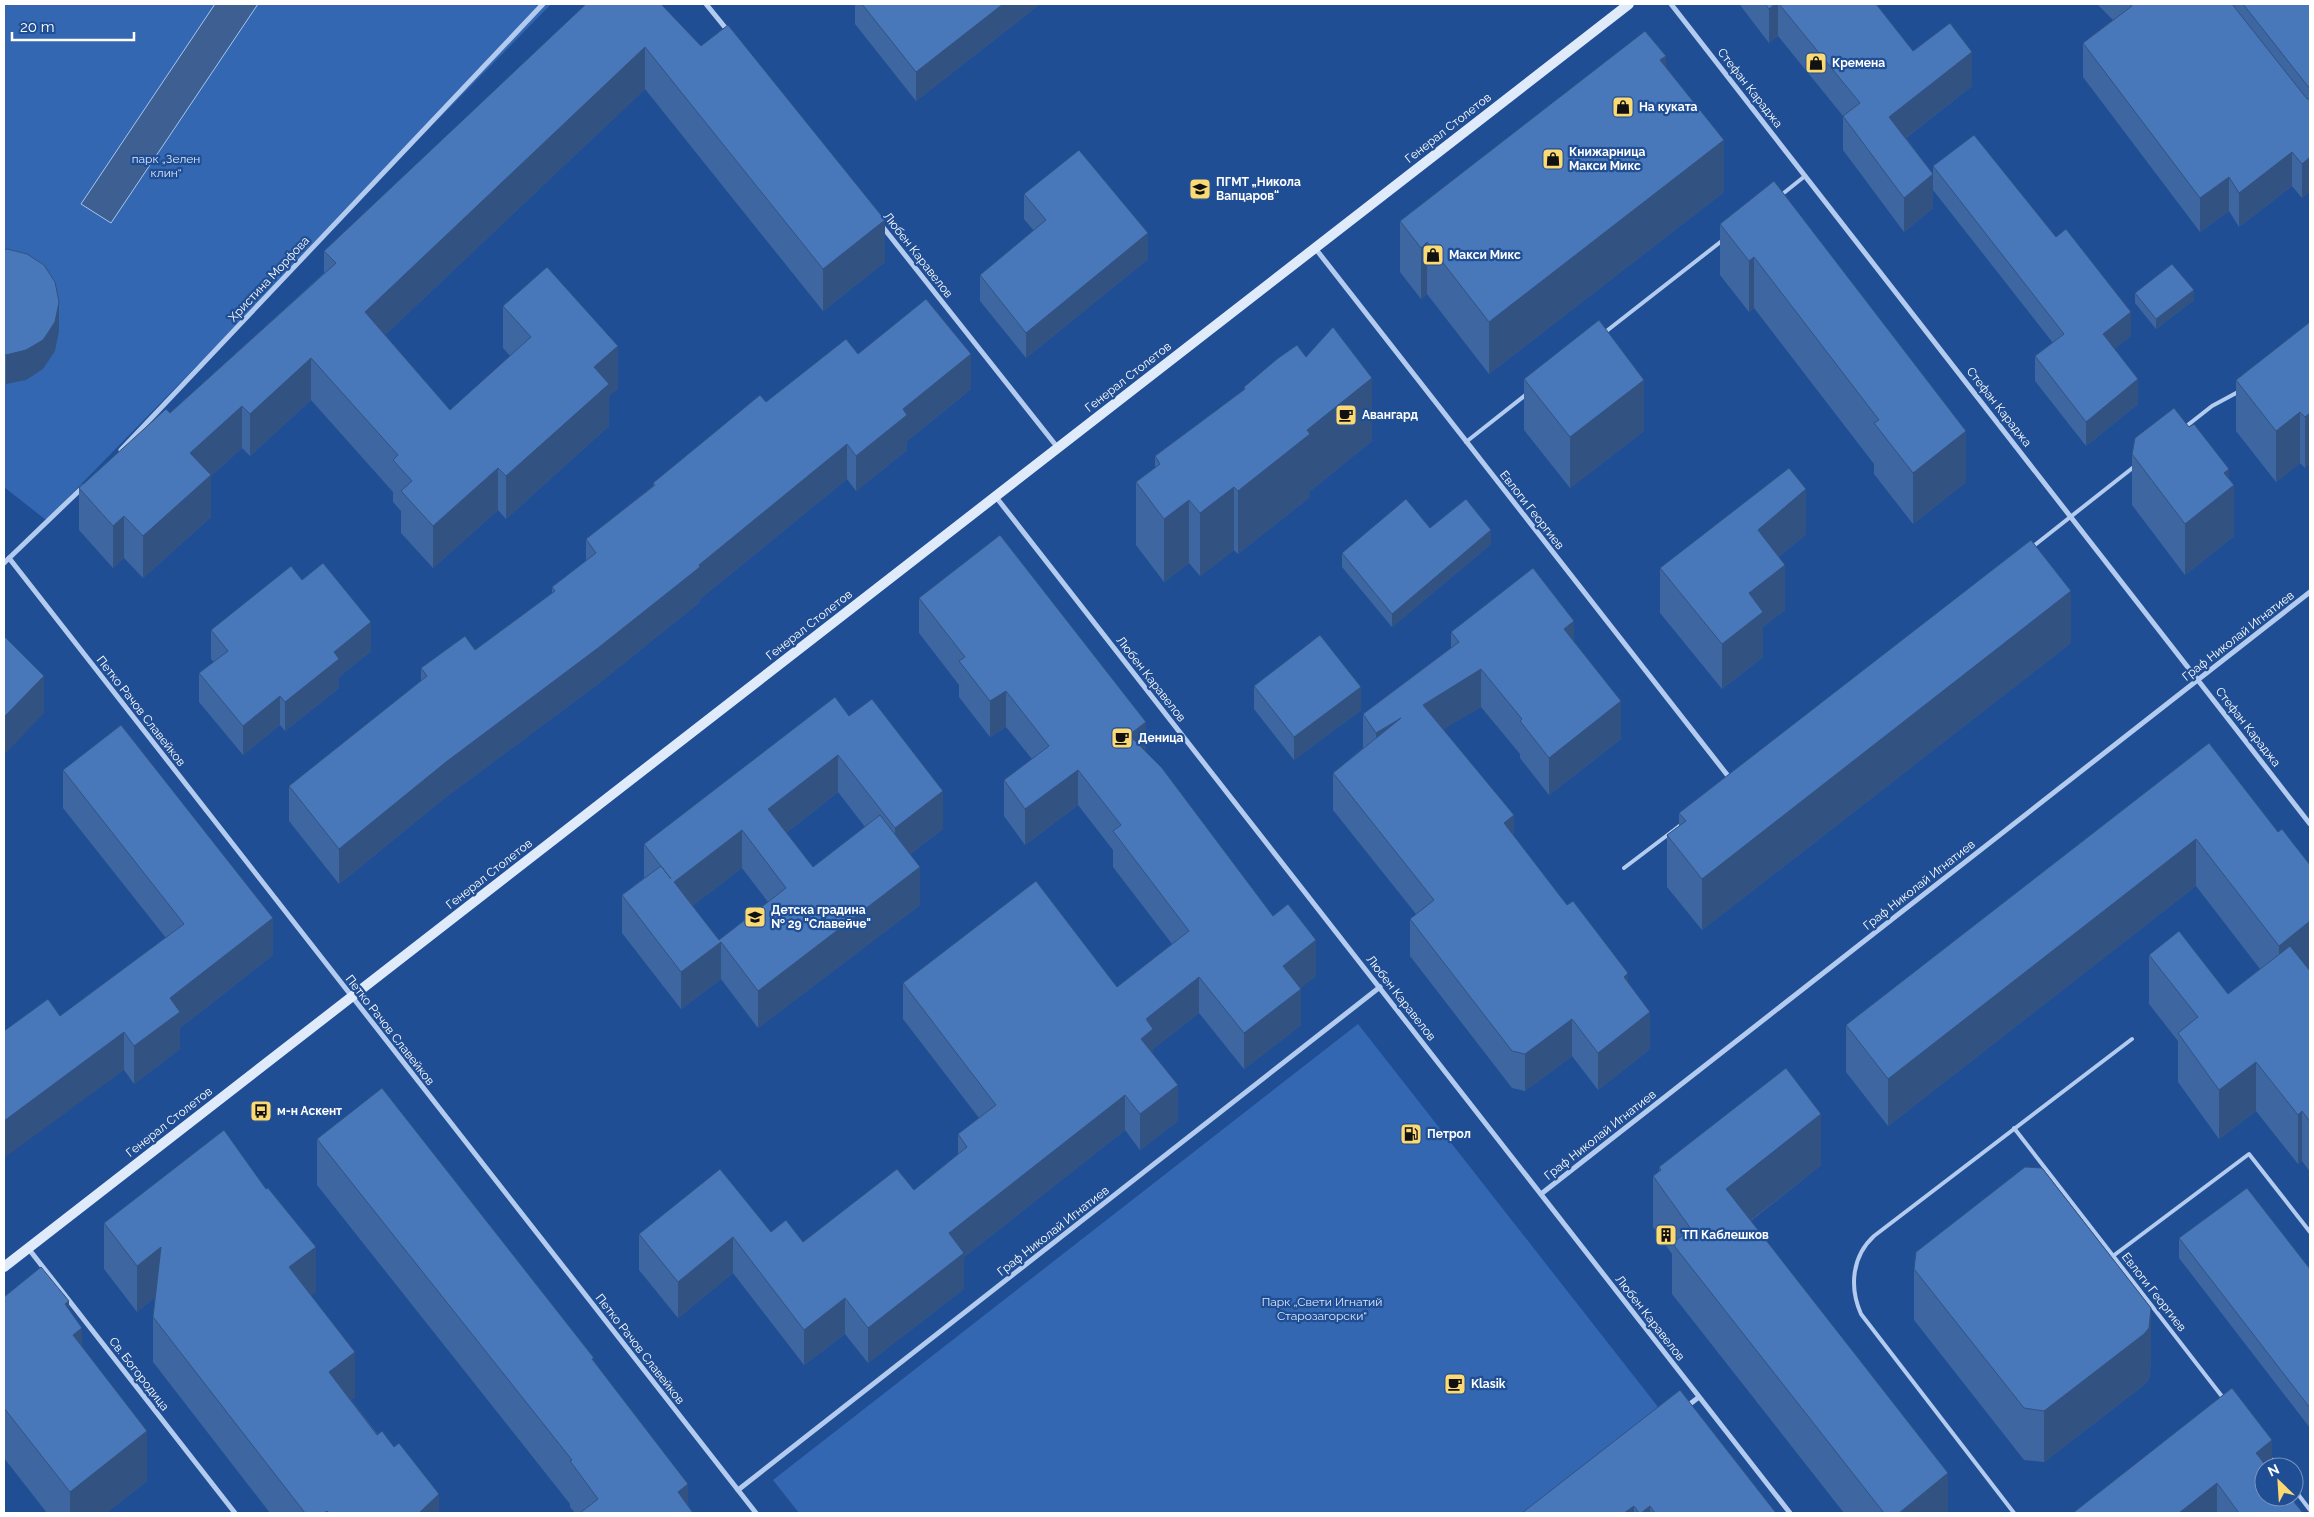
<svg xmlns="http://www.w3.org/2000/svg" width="2314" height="1517" viewBox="0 0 2314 1517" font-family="Raleway,sans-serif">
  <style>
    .green { fill: #3467b1 }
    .water { fill: #3e5f91; stroke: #a6c5ef }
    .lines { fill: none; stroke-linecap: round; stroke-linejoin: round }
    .lane { stroke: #b2cbee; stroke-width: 4 }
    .street { stroke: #b2cbee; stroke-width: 5 }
    .secondary { stroke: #dfeafa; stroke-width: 10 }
    .wall { fill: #3e66a0; fill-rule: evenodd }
    .shaded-wall { fill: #325382 }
    .building { fill: #4877ba; stroke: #325382; fill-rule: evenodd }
    .labels { text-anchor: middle; stroke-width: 4.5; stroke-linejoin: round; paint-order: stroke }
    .poi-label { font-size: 12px; font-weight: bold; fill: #fff; stroke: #204e94; text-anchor: start }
    .street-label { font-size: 12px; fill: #fff; stroke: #204e94 }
    .park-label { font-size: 12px; fill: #d8e6fa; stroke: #204e94 }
  </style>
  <rect width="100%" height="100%" fill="#204e94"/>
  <!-- green -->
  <g class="green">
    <polygon points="4,4 551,4 46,520 4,487"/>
    <polygon points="1358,1024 1662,1412 1531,1513 799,1513 773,1480"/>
  </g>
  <!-- water -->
  <polygon class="water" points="215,4 258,4 111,223 81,204"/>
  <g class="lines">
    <!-- lane -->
    <g class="lane">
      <polyline points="1780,196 1805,176"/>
      <polyline points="1604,333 1723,240"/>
      <polyline points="2184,428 2212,406 2238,392"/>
      <polyline points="1466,442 1528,393"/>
      <polyline points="2031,548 2135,466"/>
      <polyline points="1624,868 1682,824"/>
      <polyline points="2014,1128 2224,1399"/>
      <polyline points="2113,1256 2249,1154 2310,1232"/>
      <polyline points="2270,1458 2277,1467"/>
      <polyline points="2294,1489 2310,1510"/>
      <path d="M2014,1513L1861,1314C1849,1287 1852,1256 1874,1236L2132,1039"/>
    </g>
    <!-- street -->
    <g class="street">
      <polyline points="706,4 728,31"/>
      <polyline points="1671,4 2310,824"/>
      <polyline points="882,226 1058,448"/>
      <polyline points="1315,248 1732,781"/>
      <polyline points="121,450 543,4"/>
      <polyline points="996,497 1790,1513"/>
      <polyline points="9,558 756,1513"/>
      <polyline points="4,563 83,487"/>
      <polyline points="1541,1194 2310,592"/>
      <polyline points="28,1248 235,1513"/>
      <polyline points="1686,1407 1699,1397"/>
      <polyline points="738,1490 1380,987"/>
    </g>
    <!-- secondary -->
    <polyline class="secondary" points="4,1267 1629,4"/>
  </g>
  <!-- wall -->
  <g class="wall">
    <polygon points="661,4 885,262 823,311 645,89 385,335 450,410 510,356 503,348 503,306 618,388 609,396 609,426 506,519 498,510 433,568 401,533 401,511 393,502 393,492 311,400 250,456 242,448 211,476 211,517 143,578 124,558 113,568 79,530 79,488 170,413 324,273 324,251"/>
    <polygon points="855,4 1040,4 916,101 855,24"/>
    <polygon points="1740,4 1876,4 1913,51 1972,86 1906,138 1933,174 1933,166 2131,336 2114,349 2138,404 2086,446 2035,381 2035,356 2053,343 1933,190 1933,208 1904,232 1843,150 1843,116 1778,36 1769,43 1740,5"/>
    <polygon points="2097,4 2310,4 2310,191 2302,198 2292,186 2239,227 2229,211 2200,232 2083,77 2083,43 2113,20"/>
    <polygon points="1666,67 1724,192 1489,374 1427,294 1421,299 1400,272 1400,221"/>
    <polygon points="1024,194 1148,259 1026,358 980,301 980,275 1034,231 1024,219"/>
    <polygon points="1720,224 1966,431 1966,482 1913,524 1874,474 1874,464 1754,308 1749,312 1720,275"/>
    <polygon points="4,250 59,331 55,351 43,369 26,380 6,384 4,383"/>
    <polygon points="2135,293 2194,300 2156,329 2135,303"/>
    <polygon points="2310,322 2305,468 2300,463 2276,482 2236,431 2236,380"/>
    <polygon points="858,354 971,389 907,441 907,450 856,491 847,479 700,599 700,602 598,684 446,797 339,884 289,821 289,786 421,681 421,668 475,650 552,593 552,587 586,561 586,539 653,486 653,483 766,402"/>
    <polygon points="1524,379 1644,431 1570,488 1524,430"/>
    <polygon points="1244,387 1372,441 1310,491 1310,497 1238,554 1234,550 1200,576 1189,563 1164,582 1136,545 1136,482 1155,468 1155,456 1244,390"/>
    <polygon points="2189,427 2229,479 2234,536 2185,575 2132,505 2132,454"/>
    <polygon points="1430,528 1491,544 1392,627 1342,567 1342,553"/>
    <polygon points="1806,534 1779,557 1785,610 1763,627 1763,657 1722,689 1660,613 1660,568"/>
    <polygon points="302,580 371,651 339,677 339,688 285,731 280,725 243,755 199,702 199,673 214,662 211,659 211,630"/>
    <polygon points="919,598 1146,752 1316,976 1300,988 1301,1025 1244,1069 1199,1013 1153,1049 1153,1054 1178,1121 1140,1150 1125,1130 964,1257 964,1289 868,1363 845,1334 804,1365 733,1273 678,1318 639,1270 639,1234 771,1232 803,1242 914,1190 958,1154 958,1134 979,1118 903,1019 903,983 1117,987 1172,944 1113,867 1113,850 1078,805 1025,845 1004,816 1004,780 1032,759 1006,727 990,737 959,697 959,685 919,633"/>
    <polygon points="1451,632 1574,642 1621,739 1549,795 1520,758 1520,754 1481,707 1443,729 1514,837 1628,983 1650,1049 1598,1090 1572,1056 1525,1091 1512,1088 1410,956 1410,919 1416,914 1333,810 1333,773 1363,748 1363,714 1451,648"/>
    <polygon points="2071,643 1702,930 1667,887 1667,835 1679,826 1679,813"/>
    <polygon points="1254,686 1361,710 1294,760 1254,709"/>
    <path d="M849,716L943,829L910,854L920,905L758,1028L721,979L681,1009L622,933V895L644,878V844ZM838,792L865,827L813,867L786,833ZM742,868L768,902L719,940L692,906Z"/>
    <polygon points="2209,743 2278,832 2310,865 2310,968 2308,969 2310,971 2310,1172 2302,1161 2298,1164 2256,1111 2219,1139 2178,1082 2178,1041 2149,1004 2149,955 2228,994 2260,969 2196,886 1888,1126 1846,1072 1846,1025"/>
    <polygon points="63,770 273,955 180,1028 180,1049 134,1084 124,1070 60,1016 166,938 63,808"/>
    <polygon points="317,1139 594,1361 693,1513 575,1513 570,1507 570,1504 317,1185"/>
    <polygon points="1821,1165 1751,1221 1948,1513 1844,1513 1672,1294 1672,1254 1653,1227 1653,1176 1659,1171 1659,1167"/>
    <polygon points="104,1223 316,1292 311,1295 355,1397 351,1400 439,1513 270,1513 153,1362 153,1317 155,1297 137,1312 104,1269"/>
    <polygon points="2179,1238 2310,1269 2310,1428 2179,1258"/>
    <polygon points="1914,1269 2151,1359 2149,1379 2144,1385 2044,1462 2024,1460 1914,1320"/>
    <polygon points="4,1297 69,1310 82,1347 147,1481 106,1513 47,1513 4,1458"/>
    <polygon points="2232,1388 2272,1440 2272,1467 2264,1467 2264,1497 2290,1497 2303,1513 2073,1513"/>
    <polygon points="1680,1390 1776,1513 1522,1513"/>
  </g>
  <!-- shaded-wall -->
  <g class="shaded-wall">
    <polygon points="1003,4 1040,4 916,101 916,72"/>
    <polygon points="1775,4 1778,4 1778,36 1769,43 1769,9"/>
    <polygon points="645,47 645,89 365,354 365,312"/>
    <polygon points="1972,52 1972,86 1889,151 1889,117"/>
    <polygon points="1666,56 1666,107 1660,60"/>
    <polygon points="1724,140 1724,192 1489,374 1489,322"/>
    <polygon points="2292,152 2292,186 2239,227 2239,193"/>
    <polygon points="2310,157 2310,191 2302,198 2302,164"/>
    <polygon points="1933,174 1933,208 1904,232 1904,198"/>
    <polygon points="2229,177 2229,211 2200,232 2200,198"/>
    <polygon points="885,220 885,262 823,311 823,269"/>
    <polygon points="1148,233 1148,259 1026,358 1026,333"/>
    <polygon points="1427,242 1427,294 1421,299 1421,248"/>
    <polygon points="1754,257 1754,308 1749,312 1749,261"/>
    <polygon points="2194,290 2194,300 2156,329 2156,319"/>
    <polygon points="59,302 59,331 55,351 43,369 26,380 6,384 6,355"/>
    <polygon points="2131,312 2131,336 2103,358 2103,334"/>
    <polygon points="618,346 618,388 609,396 609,426 506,519 506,476 594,367"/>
    <polygon points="971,354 971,389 907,441 907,450 856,491 856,456 903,409"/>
    <polygon points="311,358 311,400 250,456 250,414"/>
    <polygon points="1372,378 1372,441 1310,491 1310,497 1238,554 1238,491 1307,430"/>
    <polygon points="2138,379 2138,404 2086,446 2086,422"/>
    <polygon points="1644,380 1644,431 1570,488 1570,437"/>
    <polygon points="242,406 242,448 211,476 211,517 143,578 143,536 190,453"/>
    <polygon points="2300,412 2300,463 2276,482 2276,431"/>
    <polygon points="2310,413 2310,464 2305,468 2305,417"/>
    <polygon points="1966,431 1966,482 1913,524 1913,473"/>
    <polygon points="847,444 847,479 700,599 700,602 598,684 446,797 339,884 339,849 446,762 699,565"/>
    <polygon points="498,468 498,510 433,568 433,526"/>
    <polygon points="2229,469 2229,489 2234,485 2234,536 2185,575 2185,524 2224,473"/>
    <polygon points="1234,487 1234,550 1200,576 1200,513"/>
    <polygon points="1806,489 1806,534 1758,575 1758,530"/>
    <polygon points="1189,500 1189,563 1164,582 1164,519"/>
    <polygon points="124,516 124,558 113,568 113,526"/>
    <polygon points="1491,530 1491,544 1392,627 1392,614"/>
    <polygon points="1785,565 1785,610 1763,627 1763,657 1722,689 1722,644 1749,593"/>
    <polygon points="2071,591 2071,643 1702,930 1702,879"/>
    <polygon points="1574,621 1574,658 1564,629"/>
    <polygon points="371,622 371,651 339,677 339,688 285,731 285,702 334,652"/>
    <polygon points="1481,669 1481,707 1423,742 1423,705"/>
    <polygon points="44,676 44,713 4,755 4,717"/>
    <polygon points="1361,687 1361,710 1294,760 1294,737"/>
    <polygon points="1006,691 1006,727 990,737 990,701"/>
    <polygon points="280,696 280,725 243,755 243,726"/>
    <polygon points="1621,701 1621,739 1549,795 1549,758"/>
    <polygon points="1401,718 1376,770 1376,733"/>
    <polygon points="1146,722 1146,757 1129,735"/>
    <polygon points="838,755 838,792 768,847 768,809"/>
    <polygon points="1078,770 1078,805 1025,845 1025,809"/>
    <polygon points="943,791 943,829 895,865 895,828"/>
    <polygon points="1514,815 1514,853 1504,823"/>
    <polygon points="742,830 742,868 674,920 674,882"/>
    <polygon points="2196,839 2196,886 1888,1126 1888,1079"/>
    <polygon points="920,867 920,905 758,1028 758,991"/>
    <polygon points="273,918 273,955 180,1028 180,1049 134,1084 134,1046 170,998"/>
    <polygon points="2310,921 2310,968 2279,992 2279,946"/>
    <polygon points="1316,940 1316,976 1283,1002 1283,966"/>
    <polygon points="721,942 721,979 681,1009 681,972"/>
    <polygon points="1628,973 1628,1010 1624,977"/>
    <polygon points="1199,977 1199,1013 1153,1049 1153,1065 1141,1039 1146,1019"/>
    <polygon points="1301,989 1301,1025 1244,1069 1244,1033"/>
    <polygon points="1650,1012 1650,1049 1598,1090 1598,1053"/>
    <polygon points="1572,1019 1572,1056 1525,1091 1525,1054"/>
    <polygon points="124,1032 124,1070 4,1158 4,1121"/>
    <polygon points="2256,1062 2256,1111 2219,1139 2219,1090"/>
    <polygon points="1178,1085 1178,1121 1140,1150 1140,1114"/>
    <polygon points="1125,1095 1125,1130 964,1257 964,1289 868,1363 868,1328 949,1233"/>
    <polygon points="2302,1111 2302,1161 2298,1164 2298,1115"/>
    <polygon points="1821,1114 1821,1165 1726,1240 1726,1189"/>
    <polygon points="733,1237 733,1273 678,1318 678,1282"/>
    <polygon points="161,1247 161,1292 137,1312 137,1266"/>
    <polygon points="316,1247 316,1292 289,1313 289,1267"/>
    <polygon points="845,1298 845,1334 804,1365 804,1330"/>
    <polygon points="69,1301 69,1351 65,1304"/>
    <polygon points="2151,1308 2151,1359 2149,1379 2144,1385 2044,1462 2044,1411"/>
    <polygon points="82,1328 82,1378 73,1335"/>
    <polygon points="355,1352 355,1397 329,1418 329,1372"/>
    <polygon points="147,1431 147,1481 106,1513 70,1513 70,1492"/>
    <polygon points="2272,1440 2272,1467 2264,1467 2256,1453"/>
    <polygon points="1948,1473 1948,1513 1899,1513"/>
    <polygon points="2217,1483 2217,1513 2179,1513"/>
    <polygon points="688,1484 688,1513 678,1492"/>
    <polygon points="439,1494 439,1513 419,1513"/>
    <polygon points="1634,1506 1634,1513 1624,1513"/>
    <polygon points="1650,1506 1650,1513 1641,1513"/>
  </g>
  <!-- building -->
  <g class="building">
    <polygon points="586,4 661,4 701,46 728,25 885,220 823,269 645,47 365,312 450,410 531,337 503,306 547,267 618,346 594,367 609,384 506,476 498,468 433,526 401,491 412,481 393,460 398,455 311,358 250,414 242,406 190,453 211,475 143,536 124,516 113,526 79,488 166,409 170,413 336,263 324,251"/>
    <polygon points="862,4 1003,4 916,72"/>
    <polygon points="1765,4 1775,4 1769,9"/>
    <polygon points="1779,4 1876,4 1913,51 1950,23 1972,52 1889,117 1933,174 1904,198 1843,116 1860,103"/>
    <polygon points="2129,4 2232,4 2307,99 2310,99 2310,157 2302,164 2292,152 2239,193 2229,177 2200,198 2083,43 2132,6"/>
    <polygon points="2243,4 2310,4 2310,89"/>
    <polygon points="1645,31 1666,56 1660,60 1724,140 1489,322 1427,242 1421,248 1400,221"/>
    <polygon points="1974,135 2056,237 2066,229 2131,312 2103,334 2138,379 2086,422 2035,356 2064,334 1933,166"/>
    <polygon points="1079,150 1148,233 1026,333 980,275 1046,220 1024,194"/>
    <polygon points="1774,181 1966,431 1913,473 1874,423 1879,420 1754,257 1749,261 1720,224"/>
    <polygon points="7,249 27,254 44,265 55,282 59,302 55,322 43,340 26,350 6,355 4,354 4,250"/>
    <polygon points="2172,264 2194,290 2156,319 2135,293"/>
    <polygon points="926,299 971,354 903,409 907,415 856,456 847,444 699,565 700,567 598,648 446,762 339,849 289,786 427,676 421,668 465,636 475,650 555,591 552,587 596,553 586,539 655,485 653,483 760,395 766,402 846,339 858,354"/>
    <polygon points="1599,320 1644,380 1570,437 1524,379"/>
    <polygon points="2310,322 2310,413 2305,417 2300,412 2276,431 2236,380"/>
    <polygon points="1333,327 1372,378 1307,430 1310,434 1238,491 1234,487 1200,513 1189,500 1164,519 1136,482 1160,464 1155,456 1245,389 1244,387 1277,359 1297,345 1306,357"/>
    <polygon points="2174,408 2189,427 2194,424 2229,469 2224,473 2234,485 2185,524 2132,454 2135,438"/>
    <polygon points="1789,468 1806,489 1758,530 1785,565 1749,593 1763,612 1722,644 1660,568"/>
    <polygon points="1406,499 1430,528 1466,499 1491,530 1392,614 1342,553"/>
    <polygon points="1000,535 1146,722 1129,735 1162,768 1273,916 1288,904 1316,940 1283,966 1301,989 1244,1033 1199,977 1146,1019 1153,1029 1141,1039 1178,1085 1140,1114 1125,1095 949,1233 964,1253 868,1328 845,1298 804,1330 733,1237 678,1282 639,1234 720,1169 771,1232 786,1220 803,1242 897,1169 914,1190 967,1147 958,1134 996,1105 903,983 1036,881 1117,987 1189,931 1113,831 1121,825 1078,770 1025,809 1004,780 1049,746 1006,691 990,701 959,661 965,657 919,598"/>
    <polygon points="2031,540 2071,591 1702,879 1667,835 1686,821 1679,813"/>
    <polygon points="323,563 371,622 334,652 339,659 285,702 280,696 243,726 199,673 228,651 211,630 291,566 302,580"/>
    <polygon points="1533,568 1574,621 1564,629 1621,701 1549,758 1520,721 1522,719 1481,669 1423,705 1514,815 1504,823 1567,905 1573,901 1628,973 1624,977 1650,1012 1598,1053 1572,1019 1525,1054 1512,1051 1410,919 1434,900 1333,773 1401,718 1376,733 1363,714 1459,642 1451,632"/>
    <polygon points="1320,635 1361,687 1294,737 1254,686"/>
    <polygon points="4,636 44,676 4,717"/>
    <path d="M835,697L849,716L872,699L943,791L895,828L838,755L768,809L813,867L880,815L920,867L758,991L721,942L681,972L622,895L661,866L671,879L644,844ZM742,830L786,888L719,940L674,882Z"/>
    <polygon points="121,725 273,918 170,998 180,1012 134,1046 124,1032 4,1121 4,1031 48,999 60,1016 184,924 63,770"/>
    <polygon points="2209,743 2278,832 2282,829 2310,865 2310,921 2279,946 2196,839 1888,1079 1846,1025"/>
    <polygon points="2179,931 2228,994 2290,946 2310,971 2310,1122 2302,1111 2298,1115 2256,1062 2219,1090 2178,1033 2198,1017 2149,955"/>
    <polygon points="1786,1068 1821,1114 1726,1189 1948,1473 1899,1513 1884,1513 1672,1243 1691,1229 1653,1176 1661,1170 1659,1167"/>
    <polygon points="382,1088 594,1358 592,1359 688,1484 678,1492 693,1513 580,1513 598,1499 570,1461 572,1460 317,1139"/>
    <polygon points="224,1130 266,1189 268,1188 316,1247 289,1267 355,1352 329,1372 377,1435 382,1431 394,1447 399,1443 439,1494 419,1513 329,1513 327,1511 324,1513 305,1513 153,1317 161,1247 137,1266 104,1223"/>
    <polygon points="2025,1167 2042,1168 2151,1308 2149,1328 2144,1334 2044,1411 2024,1408 1914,1269 1916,1252"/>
    <polygon points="2247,1188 2310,1269 2310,1408 2179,1238"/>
    <polygon points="41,1267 69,1301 65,1304 82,1328 73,1335 147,1431 70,1492 4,1408 4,1303 5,1302 4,1297"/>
    <polygon points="2232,1388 2272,1440 2256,1453 2267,1467 2264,1467 2264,1497 2290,1497 2303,1513 2239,1513 2217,1483 2179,1513 2073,1513"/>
    <polygon points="1680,1390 1776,1513 1655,1513 1650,1506 1641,1513 1639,1513 1634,1506 1624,1513 1522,1513"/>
  </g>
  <!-- icons -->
  <defs>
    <g id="shop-square" transform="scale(1.125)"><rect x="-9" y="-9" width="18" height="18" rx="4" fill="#fbd973" stroke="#204e94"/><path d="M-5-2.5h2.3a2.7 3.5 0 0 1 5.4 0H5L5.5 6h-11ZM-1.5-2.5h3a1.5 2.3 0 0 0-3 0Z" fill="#111"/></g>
    <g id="school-square" transform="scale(1.125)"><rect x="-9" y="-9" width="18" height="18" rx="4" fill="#fbd973" stroke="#204e94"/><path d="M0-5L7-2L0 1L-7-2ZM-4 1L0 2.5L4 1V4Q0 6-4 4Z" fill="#111"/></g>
    <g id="cafe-square" transform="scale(1.125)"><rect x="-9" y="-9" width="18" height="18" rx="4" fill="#fbd973" stroke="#204e94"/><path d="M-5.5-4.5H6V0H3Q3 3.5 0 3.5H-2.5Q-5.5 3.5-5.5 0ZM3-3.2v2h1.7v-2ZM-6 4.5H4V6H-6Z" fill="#111"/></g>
    <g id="bus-square" transform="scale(1.125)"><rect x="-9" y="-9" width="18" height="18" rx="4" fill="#fbd973" stroke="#204e94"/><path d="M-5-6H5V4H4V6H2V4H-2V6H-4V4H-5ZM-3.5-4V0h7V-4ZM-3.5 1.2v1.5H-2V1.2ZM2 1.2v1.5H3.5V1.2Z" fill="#111"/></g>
    <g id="fuel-square" transform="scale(1.125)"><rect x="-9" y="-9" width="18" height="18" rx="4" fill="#fbd973" stroke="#204e94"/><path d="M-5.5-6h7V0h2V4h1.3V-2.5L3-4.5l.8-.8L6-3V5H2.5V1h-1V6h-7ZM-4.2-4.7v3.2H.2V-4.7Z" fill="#111"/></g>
    <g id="building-square" transform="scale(1.125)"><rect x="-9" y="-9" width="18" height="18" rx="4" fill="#fbd973" stroke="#204e94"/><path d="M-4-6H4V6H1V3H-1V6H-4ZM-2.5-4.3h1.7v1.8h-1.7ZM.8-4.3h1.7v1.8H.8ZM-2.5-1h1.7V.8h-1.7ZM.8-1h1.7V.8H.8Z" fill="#111"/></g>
  </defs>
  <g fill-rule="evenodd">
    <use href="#shop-square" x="1816" y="63"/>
    <use href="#shop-square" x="1623" y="107"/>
    <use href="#shop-square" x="1553" y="159"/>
    <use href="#school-square" x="1200" y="189"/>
    <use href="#shop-square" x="1433" y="255"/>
    <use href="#cafe-square" x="1346" y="415"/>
    <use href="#cafe-square" x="1122" y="738"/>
    <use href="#school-square" x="755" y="917"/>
    <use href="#bus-square" x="261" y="1111"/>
    <use href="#fuel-square" x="1411" y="1134"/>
    <use href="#building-square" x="1666" y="1235"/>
    <use href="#cafe-square" x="1455" y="1384"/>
  </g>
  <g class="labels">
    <!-- poi labels -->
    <g class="poi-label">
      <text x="1832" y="67">Кремена</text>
      <text x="1639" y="111">На куката</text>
      <text x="1569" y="156">Книжарница<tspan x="1569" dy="14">Макси Микс</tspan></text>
      <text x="1216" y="186">ПГМТ „Никола<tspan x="1216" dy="14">Вапцаров“</tspan></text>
      <text x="1449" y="259">Макси Микс</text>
      <text x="1362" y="419">Авангард</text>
      <text x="1138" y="742">Деница</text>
      <text x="771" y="914">Детска градина<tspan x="771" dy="14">№ 29 "Славейче"</tspan></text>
      <text x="277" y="1115">м-н Аскент</text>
      <text x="1427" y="1138">Петрол</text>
      <text x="1682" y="1239">ТП Каблешков</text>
      <text x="1471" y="1388">Klasik</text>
    </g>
    <!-- street labels -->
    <g class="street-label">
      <text transform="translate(1750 88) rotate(52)" y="4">Стефан Караджа</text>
      <text transform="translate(1448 128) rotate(-38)" y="4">Генерал Столетов</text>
      <text transform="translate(918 255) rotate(52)" y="4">Любен Каравелов</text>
      <text transform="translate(269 279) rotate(-47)" y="4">Христина Морфова</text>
      <text transform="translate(1128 377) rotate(-38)" y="4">Генерал Столетов</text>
      <text transform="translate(1999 407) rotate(52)" y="4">Стефан Караджа</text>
      <text transform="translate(1532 510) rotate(52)" y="4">Евлоги Георгиев</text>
      <text transform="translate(809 625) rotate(-38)" y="4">Генерал Столетов</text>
      <text transform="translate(2238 636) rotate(-38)" y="4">Граф Николай Игнатиев</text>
      <text transform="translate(1151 679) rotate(52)" y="4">Любен Каравелов</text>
      <text transform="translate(141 711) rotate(52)" y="4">Петко Рачов Славейков</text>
      <text transform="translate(2248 727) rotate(52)" y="4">Стефан Караджа</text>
      <text transform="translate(489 874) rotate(-38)" y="4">Генерал Столетов</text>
      <text transform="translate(1919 885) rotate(-38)" y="4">Граф Николай Игнатиев</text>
      <text transform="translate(1401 998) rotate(52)" y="4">Любен Каравелов</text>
      <text transform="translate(390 1030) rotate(52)" y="4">Петко Рачов Славейков</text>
      <text transform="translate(169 1122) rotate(-38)" y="4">Генерал Столетов</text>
      <text transform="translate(1600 1135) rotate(-38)" y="4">Граф Николай Игнатиев</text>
      <text transform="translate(1053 1231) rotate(-38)" y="4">Граф Николай Игнатиев</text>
      <text transform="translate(2154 1292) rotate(52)" y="4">Евлоги Георгиев</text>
      <text transform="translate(1650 1318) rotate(52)" y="4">Любен Каравелов</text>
      <text transform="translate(640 1349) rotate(52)" y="4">Петко Рачов Славейков</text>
      <text transform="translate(139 1374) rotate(52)" y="4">Св. Богородица</text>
    </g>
    <!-- park labels -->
    <g class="park-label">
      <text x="166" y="163">парк „Зелен<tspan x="166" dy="14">клин“</tspan></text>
      <text x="1322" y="1306">Парк „Свети Игнатий<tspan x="1322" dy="14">Старозагорски“</tspan></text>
    </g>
  </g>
  <!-- border -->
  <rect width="2314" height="1517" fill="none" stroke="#ffffff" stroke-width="10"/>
  <!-- north arrow -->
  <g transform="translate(2279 1482) rotate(335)"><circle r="24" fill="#204e94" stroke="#7995bf"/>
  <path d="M0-4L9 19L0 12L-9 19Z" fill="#fbd973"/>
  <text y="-8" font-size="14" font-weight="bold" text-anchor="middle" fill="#ffffff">N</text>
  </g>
  <!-- scale -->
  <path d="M12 32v8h122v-8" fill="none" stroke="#ffffff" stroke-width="2.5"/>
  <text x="20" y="32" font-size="15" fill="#ffffff" stroke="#204e94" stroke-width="4" paint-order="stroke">20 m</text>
</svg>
